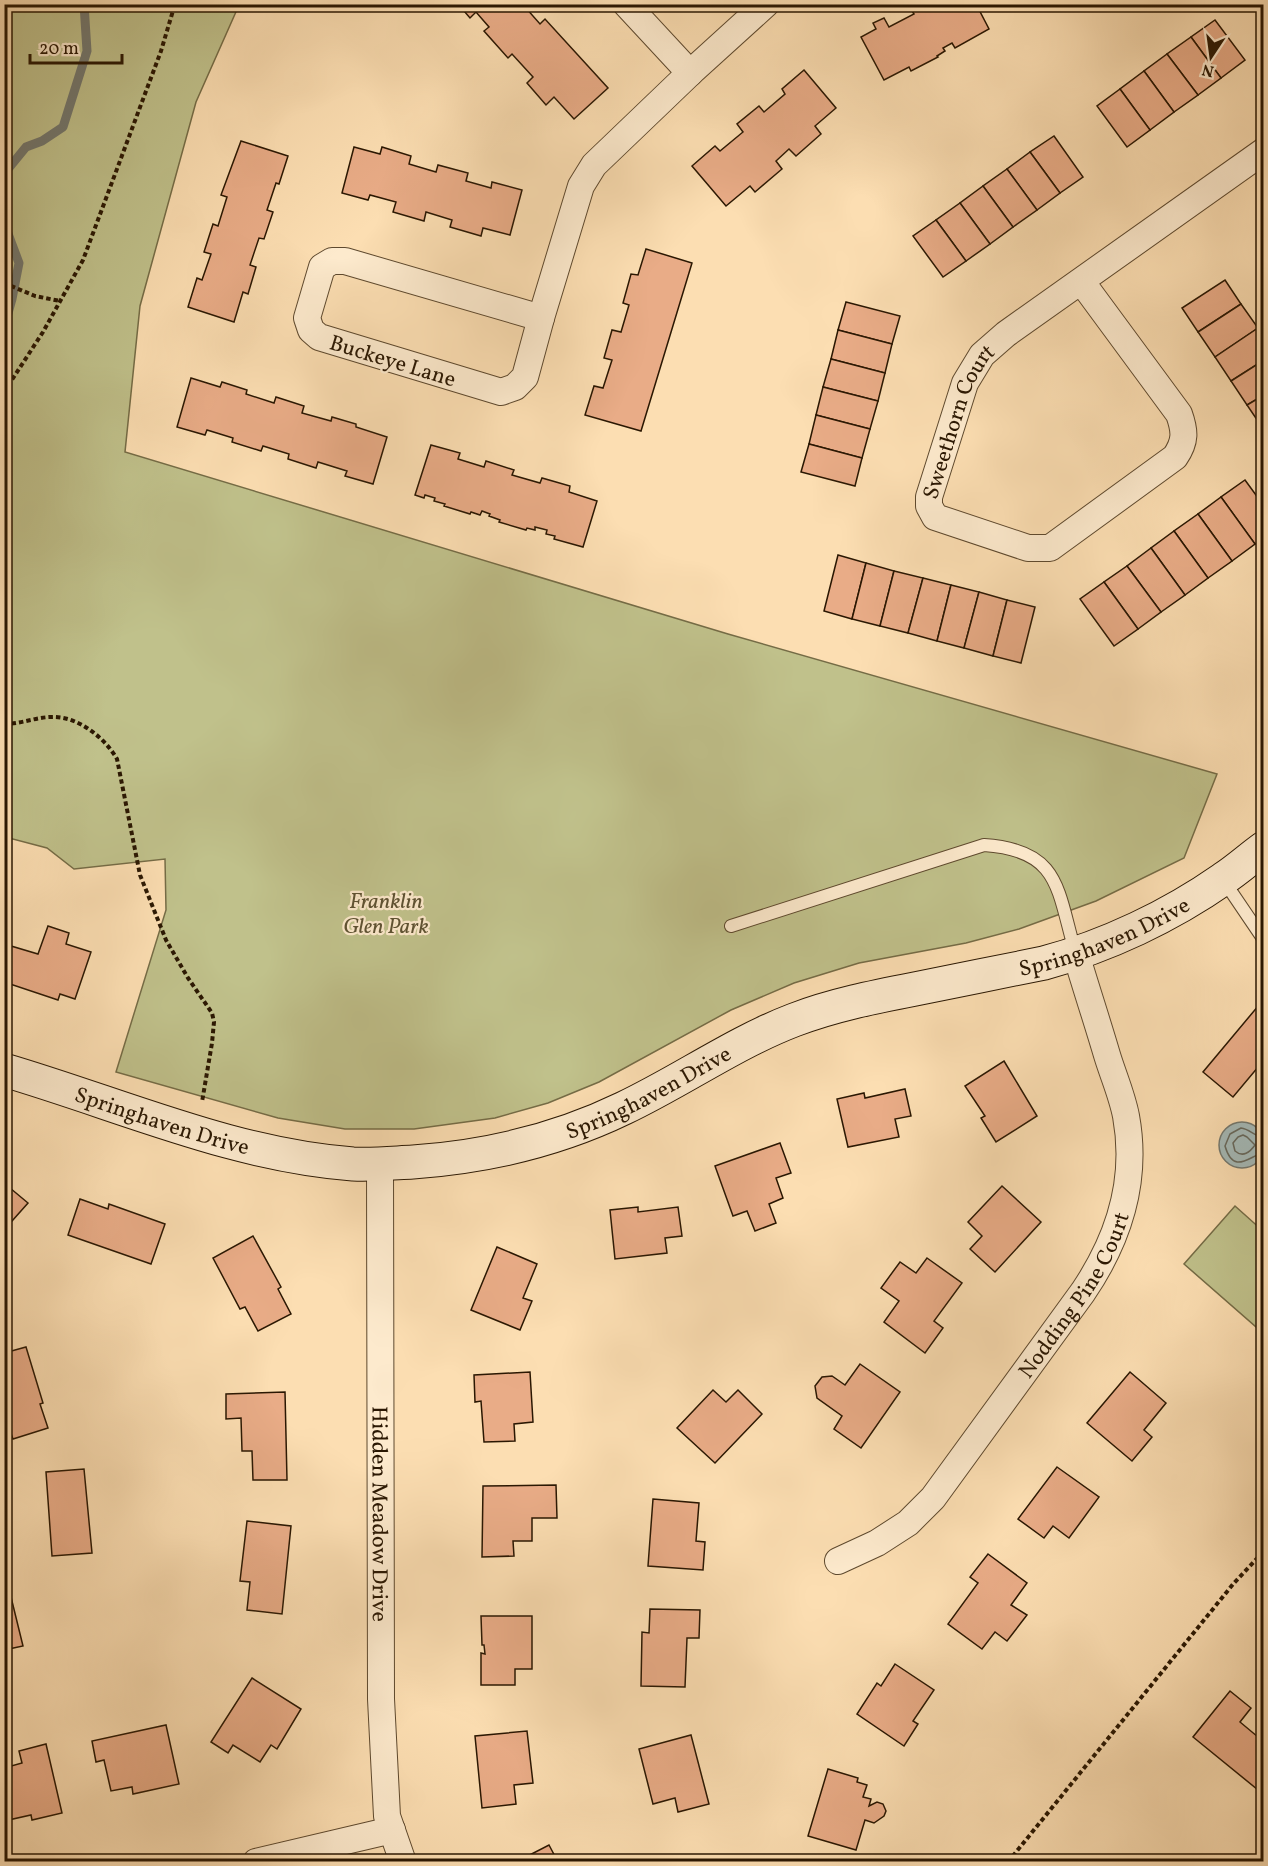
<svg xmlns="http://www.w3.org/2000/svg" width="1268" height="1866" viewBox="0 0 1268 1866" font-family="Vollkorn,serif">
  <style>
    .green { fill: #c0c18b; stroke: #756c46; stroke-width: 1.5 }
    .water { fill: #a4b9b7; stroke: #73786f; stroke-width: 1.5 }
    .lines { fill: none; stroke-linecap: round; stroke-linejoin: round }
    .shore { stroke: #67685c; stroke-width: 1.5 }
    .stream { stroke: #73786f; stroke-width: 9 }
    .building { fill: #e9ac87; stroke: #2a1702; stroke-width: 1.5 }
    .lane-casing { stroke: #5e492e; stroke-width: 14 }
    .street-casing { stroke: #5e492e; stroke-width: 28 }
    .secondary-casing { stroke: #2a1702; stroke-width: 35 }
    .path { stroke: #2a1702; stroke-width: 4; stroke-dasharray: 4.5 3; stroke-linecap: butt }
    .lane { stroke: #fdeacd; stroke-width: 12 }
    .street { stroke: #fdeacd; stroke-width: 26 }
    .secondary { stroke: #fdeacd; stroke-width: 33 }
    .labels { text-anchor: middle; stroke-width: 4.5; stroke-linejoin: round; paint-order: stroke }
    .street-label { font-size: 22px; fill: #2a1702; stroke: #fdeacd }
    .park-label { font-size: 22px; font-style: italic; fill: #5e5232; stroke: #fdeacd }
  </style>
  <rect width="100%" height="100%" fill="#fcdeb2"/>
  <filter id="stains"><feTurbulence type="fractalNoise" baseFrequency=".00333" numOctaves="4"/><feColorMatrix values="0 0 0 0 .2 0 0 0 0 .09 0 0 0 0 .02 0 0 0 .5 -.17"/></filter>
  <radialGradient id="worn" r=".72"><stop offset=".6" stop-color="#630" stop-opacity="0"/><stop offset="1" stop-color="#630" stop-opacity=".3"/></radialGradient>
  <!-- green -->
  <g class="green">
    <polygon points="4,5 239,5 196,102 140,306 125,452 728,634 1217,774 1184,858 1096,901 1019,929 966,943 859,963 794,983 731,1010 599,1082 548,1103 495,1118 414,1129 345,1129 278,1118 116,1072 166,910 165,859 74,869 47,848 5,837"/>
    <polygon points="1235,1206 1263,1231 1263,1333 1184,1264"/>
  </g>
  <!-- water -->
  <circle class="water" cx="1242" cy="1145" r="23"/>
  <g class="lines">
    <!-- shore -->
    <g class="shore">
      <path d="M1243,1135L1247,1137L1255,1145C1250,1152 1243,1158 1235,1151L1233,1143L1238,1137Z"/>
      <path d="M1264,1137C1255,1137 1250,1129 1241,1128L1230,1134L1225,1146C1234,1177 1251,1154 1264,1153"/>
    </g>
    <!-- stream -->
    <g class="stream">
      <polyline points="4,180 8,169 26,147 42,141 63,127 87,51 84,4"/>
      <polyline points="4,223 19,263 12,299 4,327"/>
    </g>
  </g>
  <!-- building -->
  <g class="building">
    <polygon points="458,4 527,4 525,7 540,24 545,19 608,88 574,119 554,97 546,105 527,83 533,77 512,54 508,58 484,31 489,27 476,12 470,18"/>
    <polygon points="920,4 976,4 989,29 955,48 952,43 943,48 945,51 937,56 938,57 911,71 909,67 884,80 861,37 876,29 873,23 884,18 889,27 914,14 911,9"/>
    <polygon points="1215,20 1245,60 1221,78 1191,37"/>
    <polygon points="1191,37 1221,78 1198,95 1167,54"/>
    <polygon points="1167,54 1198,95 1174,112 1144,71"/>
    <polygon points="804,70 836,108 815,126 821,134 796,156 789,149 776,161 782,169 755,192 750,186 726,206 692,166 715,146 720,151 743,132 737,124 759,106 764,112 785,94 782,89"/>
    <polygon points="1144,71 1174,112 1150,130 1120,89"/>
    <polygon points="1120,89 1150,130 1127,147 1097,106"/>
    <polygon points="1054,136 1083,177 1060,193 1030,152"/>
    <polygon points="241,141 288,156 279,184 276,183 267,210 273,212 264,239 259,238 250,265 256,267 248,294 243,292 234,322 188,307 197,278 202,280 211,254 204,252 213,224 218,226 227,197 221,195"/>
    <polygon points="354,147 380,154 382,147 411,156 409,164 436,172 438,165 468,173 466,181 491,188 492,182 522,190 510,235 483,228 481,236 450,227 452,220 426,212 424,221 393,212 396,202 370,195 368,200 342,193"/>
    <polygon points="1030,152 1060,193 1037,210 1007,169"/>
    <polygon points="1007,169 1037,210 1013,227 983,186"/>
    <polygon points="983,186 1013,227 990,244 960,203"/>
    <polygon points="960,203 990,244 966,261 936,220"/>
    <polygon points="936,220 966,261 943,277 913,236"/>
    <polygon points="646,249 692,263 641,431 585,415 594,386 603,388 612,360 604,358 612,330 621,332 629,305 623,303 631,274 638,275"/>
    <polygon points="1225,280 1241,304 1198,332 1182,308"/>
    <polygon points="846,302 900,316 892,344 838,330"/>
    <polygon points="1241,304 1258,328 1215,357 1198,332"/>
    <polygon points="1258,328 1264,337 1264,360 1231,381 1215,357"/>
    <polygon points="838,330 892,344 885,373 831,359"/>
    <polygon points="831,359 885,373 878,401 823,387"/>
    <polygon points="1264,360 1264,395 1247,405 1231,381"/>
    <polygon points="191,378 220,387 222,382 247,390 246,394 274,403 276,397 304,406 302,413 331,421 332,417 356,424 356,427 387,437 373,484 345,476 347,471 318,462 316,468 288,459 289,454 263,446 261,451 232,442 233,438 207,430 205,435 177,427"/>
    <polygon points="823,387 878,401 870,429 816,415"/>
    <polygon points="1264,395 1264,430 1247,405"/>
    <polygon points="816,415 870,429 862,458 809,444"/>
    <polygon points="809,444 862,458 855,486 801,472"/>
    <polygon points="431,445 460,453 458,459 484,467 486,461 514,470 512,475 540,483 542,478 570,486 569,492 597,501 583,547 554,539 555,536 546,534 547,530 535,527 535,530 527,528 526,530 499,522 500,520 489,516 490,514 482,511 480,515 471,512 470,514 444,506 445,504 434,501 435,498 425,495 424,498 415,495"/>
    <polygon points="1245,480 1264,506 1264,538 1255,544 1221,497"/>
    <polygon points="1221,497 1255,544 1232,561 1198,514"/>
    <polygon points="1198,514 1232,561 1208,578 1174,531"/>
    <polygon points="1174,531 1208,578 1185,595 1151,548"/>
    <polygon points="1151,548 1185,595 1161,612 1127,566"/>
    <polygon points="838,555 866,563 852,619 824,611"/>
    <polygon points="866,563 894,571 880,626 852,619"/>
    <polygon points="1127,566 1161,612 1138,629 1104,582"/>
    <polygon points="894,571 923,578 908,633 880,626"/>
    <polygon points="923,578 951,585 937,641 908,633"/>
    <polygon points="1104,582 1138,629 1114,646 1080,599"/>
    <polygon points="951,585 979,592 964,648 937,641"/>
    <polygon points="979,592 1007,600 993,656 964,648"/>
    <polygon points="1007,600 1035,607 1021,663 993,656"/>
    <polygon points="48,926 69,933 66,944 91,952 75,999 60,994 58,1000 4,982 4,966 11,946 38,954"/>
    <polygon points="1264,999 1264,1060 1233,1097 1203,1072"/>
    <polygon points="1004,1061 1037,1116 996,1142 981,1118 985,1116 965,1086"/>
    <polygon points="905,1089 911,1116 895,1119 899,1137 848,1147 837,1099 864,1093 865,1098"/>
    <polygon points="780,1143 791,1173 776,1178 783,1198 769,1204 776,1223 755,1231 747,1211 733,1216 715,1166"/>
    <polygon points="4,1183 28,1203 4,1230"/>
    <polygon points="1002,1186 1041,1222 995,1272 970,1249 982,1236 968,1222"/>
    <polygon points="80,1199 108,1209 109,1204 165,1224 151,1264 68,1235"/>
    <polygon points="638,1207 638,1212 678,1207 682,1236 665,1238 667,1253 615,1259 610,1210"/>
    <polygon points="253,1236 281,1287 278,1289 291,1314 258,1331 245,1307 240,1309 213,1258"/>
    <polygon points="497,1247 537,1264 523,1298 532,1301 520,1330 471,1310"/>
    <polygon points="927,1258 962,1283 934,1321 943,1328 925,1353 884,1322 899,1301 881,1288 900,1262 916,1273"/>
    <polygon points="26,1347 43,1403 40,1404 48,1428 13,1439 4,1414 4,1353"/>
    <polygon points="860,1364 900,1392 861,1448 834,1429 842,1416 817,1398 815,1386 822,1377 832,1376 845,1385"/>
    <polygon points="530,1372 533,1422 514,1424 515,1441 484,1442 481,1401 475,1402 474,1375"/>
    <polygon points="1130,1372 1166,1403 1144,1430 1152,1437 1132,1461 1087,1423"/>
    <polygon points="713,1390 726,1402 738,1390 762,1414 715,1463 677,1428"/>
    <polygon points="285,1392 287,1480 253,1480 252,1451 242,1451 241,1418 226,1419 226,1394"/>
    <polygon points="1057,1467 1099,1497 1069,1538 1053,1526 1044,1538 1018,1519"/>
    <polygon points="84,1469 92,1553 52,1556 46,1472"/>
    <polygon points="556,1485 557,1518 532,1518 532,1541 513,1541 514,1556 482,1557 483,1486"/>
    <polygon points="653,1499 699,1503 696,1541 705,1542 703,1570 648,1566"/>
    <polygon points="247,1521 291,1526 282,1614 247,1610 250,1582 240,1581"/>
    <polygon points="988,1554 1027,1583 1011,1605 1027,1615 1007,1641 995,1632 982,1649 948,1624 978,1583 970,1577"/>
    <polygon points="10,1593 23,1646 4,1650 4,1594"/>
    <polygon points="650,1609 700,1610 699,1638 687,1638 685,1687 641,1686 642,1632 649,1633"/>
    <polygon points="481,1616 532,1616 532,1669 515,1669 515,1685 481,1685 481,1653 485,1654 484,1645 482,1645"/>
    <polygon points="895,1664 934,1690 913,1721 918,1724 904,1746 857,1714 877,1683 881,1686"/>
    <polygon points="252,1678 301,1709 277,1749 271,1745 260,1762 233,1745 228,1753 211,1742"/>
    <polygon points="1230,1691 1251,1708 1240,1722 1264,1742 1263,1794 1193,1737"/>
    <polygon points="166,1725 179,1784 133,1794 132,1787 111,1791 104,1760 96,1762 92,1741"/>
    <polygon points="527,1731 533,1783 514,1785 516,1804 482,1808 475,1736"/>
    <polygon points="691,1735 709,1804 678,1812 675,1798 653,1804 639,1749"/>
    <polygon points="46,1744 62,1813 32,1820 31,1815 4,1821 4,1768 22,1763 19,1751"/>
    <polygon points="828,1769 858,1778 857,1782 867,1785 863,1797 871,1799 869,1806 877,1802 883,1804 886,1811 884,1816 874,1823 865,1820 856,1850 808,1836"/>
    <polygon points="549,1845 558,1862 516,1862"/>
  </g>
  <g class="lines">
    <!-- lane casing -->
    <g class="lane-casing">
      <g id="lane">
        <polyline points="1224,881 1264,940"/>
        <path d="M731,926L984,845C1060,850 1057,889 1075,951"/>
      </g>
    </g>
    <!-- street casing -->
    <g class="street-casing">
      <g id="street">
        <polyline points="626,4 690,73"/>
        <polygon points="332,261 345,261 541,318 525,377 515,387 501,392 319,337 311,330 307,318 322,267"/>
        <path id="s1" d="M1081,281L1179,414C1185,431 1186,441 1175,457L1050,548H1028L935,517L929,506V497L965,383L982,355L1006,334L1264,151"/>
        <polyline points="541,318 581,186 594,165 690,73 766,4"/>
        <path id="s2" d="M380,1164L381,1699L387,1816L403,1862"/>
        <path id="s3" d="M838,1561L877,1543L908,1523L933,1498L1083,1292C1119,1239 1138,1181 1126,1116C1122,1095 1113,1075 1107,1055C1097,1021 1086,988 1076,954"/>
        <polyline points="256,1862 392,1830"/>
      </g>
    </g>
    <!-- secondary casing -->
    <g class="secondary-casing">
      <g id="secondary">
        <path id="s4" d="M4,1070C120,1104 232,1155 353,1164C373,1165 393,1163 413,1162C485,1157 558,1140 624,1108C681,1081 734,1043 794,1020C833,1005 874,997 915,989C958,980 1001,972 1044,963C1107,946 1170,916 1223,879C1237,870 1250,858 1264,848"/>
      </g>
    </g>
    <!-- path -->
    <g class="path">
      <polyline points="4,283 35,296 60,301"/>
      <polyline points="4,392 43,332 83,260 161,51 175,4"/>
      <path d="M4,724C21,724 36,717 52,717C78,716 105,738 117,759L140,875L166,940L188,978L212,1013L214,1022L212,1043L202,1102"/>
      <polyline points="1008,1862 1234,1583 1264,1551"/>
    </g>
    <!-- lane -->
    <use href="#lane" class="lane"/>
    <!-- street -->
    <use href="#street" class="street"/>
    <!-- secondary -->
    <use href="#secondary" class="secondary"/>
  </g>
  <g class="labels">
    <!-- street labels -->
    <g class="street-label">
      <text transform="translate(393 360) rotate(17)" y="8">Buckeye Lane</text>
      <text dy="8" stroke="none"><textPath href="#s1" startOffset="588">Sweethorn Court</textPath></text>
      <text dy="8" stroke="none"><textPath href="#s4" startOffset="1155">Springhaven Drive</textPath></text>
      <text dy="8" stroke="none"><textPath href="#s4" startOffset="670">Springhaven Drive</textPath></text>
      <text dy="8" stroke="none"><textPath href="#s4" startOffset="166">Springhaven Drive</textPath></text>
      <text dy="8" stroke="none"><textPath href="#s3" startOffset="363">Nodding Pine Court</textPath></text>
      <text dy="8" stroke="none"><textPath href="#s2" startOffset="350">Hidden Meadow Drive</textPath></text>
    </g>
    <!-- park labels -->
    <g class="park-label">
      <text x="386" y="908">Franklin<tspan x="386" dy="25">Glen Park</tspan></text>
    </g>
  </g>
  <!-- margin -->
  <rect width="1268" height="1866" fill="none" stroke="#fcdeb2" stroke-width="24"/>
  <rect x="6" y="6" width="1256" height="1854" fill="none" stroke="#2a1702" stroke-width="3"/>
  <rect x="12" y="12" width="1244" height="1842" fill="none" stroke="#2a1702" stroke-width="1.5"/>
  <!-- north arrow -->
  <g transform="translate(1211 57) rotate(193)" stroke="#fdeacd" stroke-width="4.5" paint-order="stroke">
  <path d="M0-4.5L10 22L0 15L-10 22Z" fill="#2a1702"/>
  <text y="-9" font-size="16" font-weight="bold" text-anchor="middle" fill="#2a1702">N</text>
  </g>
  <!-- scale -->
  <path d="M30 54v9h92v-9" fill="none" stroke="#2a1702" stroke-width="3"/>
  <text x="39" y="54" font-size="18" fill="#2a1702" stroke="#fdeacd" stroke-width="4.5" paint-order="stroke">20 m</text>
  <rect width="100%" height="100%" filter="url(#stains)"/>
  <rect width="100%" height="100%" fill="url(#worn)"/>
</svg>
